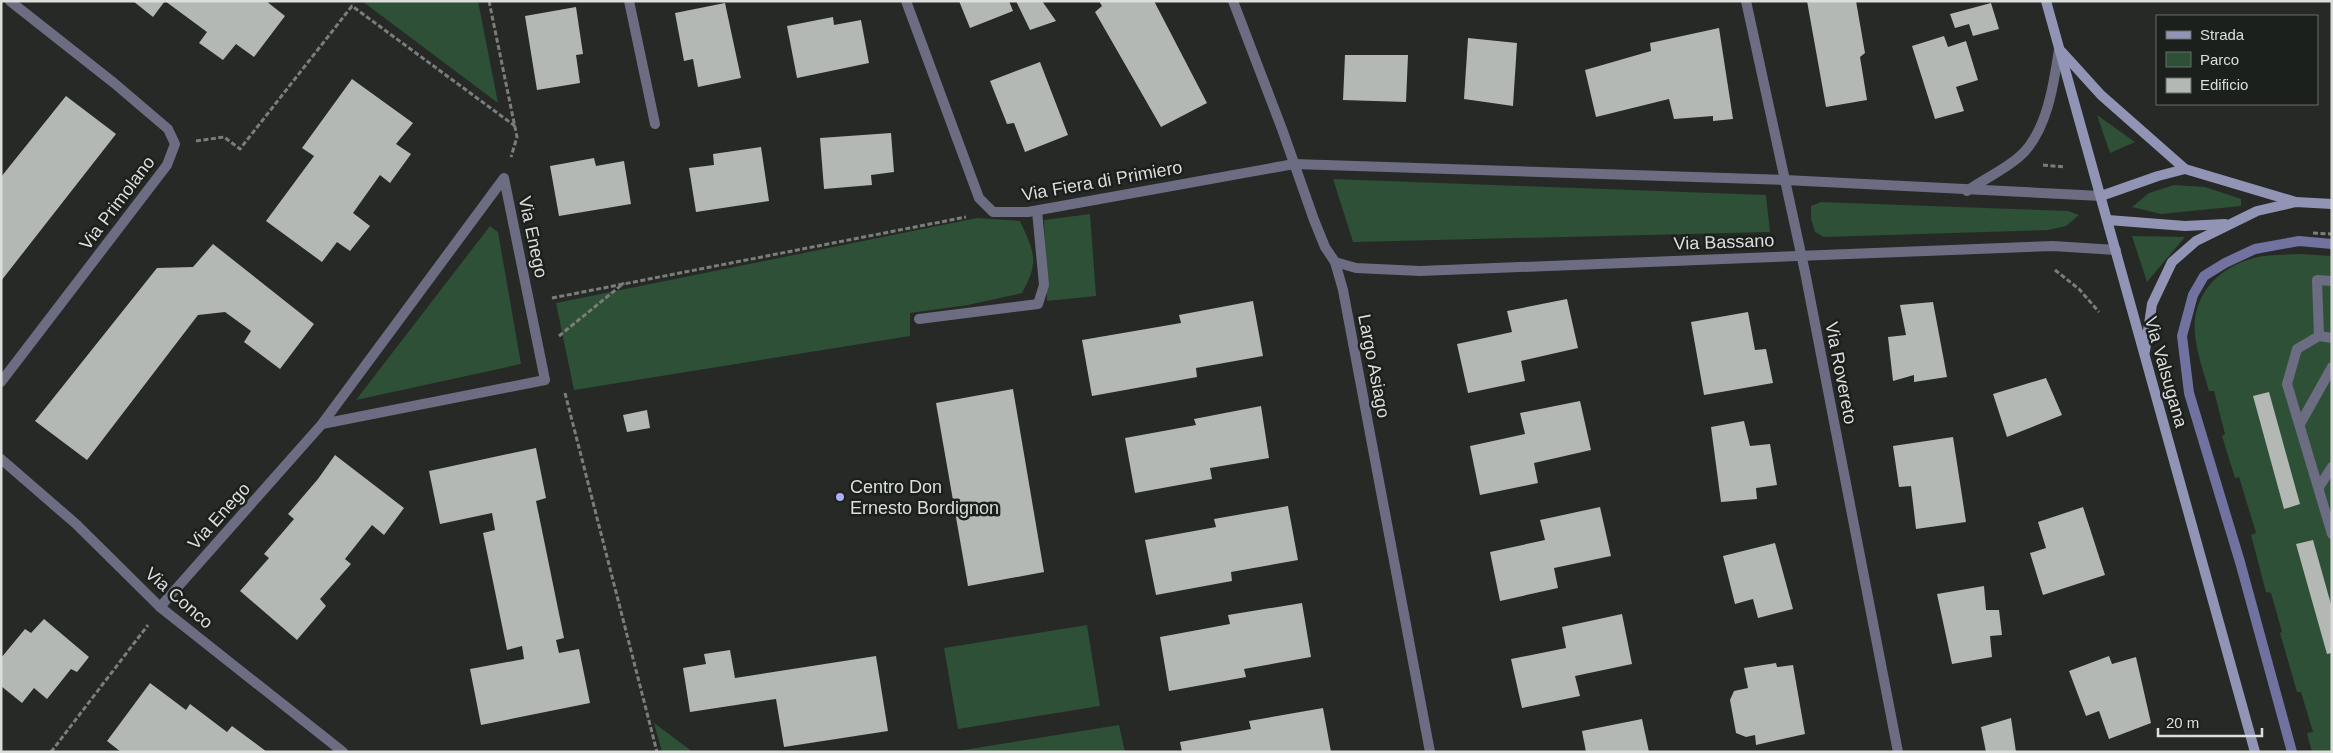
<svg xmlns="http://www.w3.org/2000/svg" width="2333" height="753" viewBox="0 0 2333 753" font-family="Arial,sans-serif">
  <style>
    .green { fill: #2d5036 }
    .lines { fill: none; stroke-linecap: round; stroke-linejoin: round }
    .stream { stroke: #7172a0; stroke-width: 10 }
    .building { fill: #b3b8b4 }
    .path { stroke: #7b7d7b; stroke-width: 3; stroke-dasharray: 5 2.5; stroke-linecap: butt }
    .lane { stroke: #6c6d82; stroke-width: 10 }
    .street { stroke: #6c6d82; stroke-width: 10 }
    .secondary { stroke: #9294b5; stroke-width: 10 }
    .poi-dot { fill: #aeaefb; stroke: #1c201d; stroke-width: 2 }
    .labels { text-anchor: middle; stroke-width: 5; stroke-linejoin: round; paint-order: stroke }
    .street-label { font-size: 18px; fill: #dcdedc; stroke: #1c201d }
    .poi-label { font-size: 18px; fill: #dcdedc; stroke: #1c201d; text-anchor: start }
  </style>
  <rect width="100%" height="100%" fill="#262926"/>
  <!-- green -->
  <g class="green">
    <polygon points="362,1 478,1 498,103"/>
    <polygon points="2097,115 2135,142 2110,153"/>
    <polygon points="1333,179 1766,195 1770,232 1353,242"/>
    <polygon points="2174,185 2205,187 2241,199 2241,206 2161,214 2132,207 2149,193"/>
    <polygon points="1821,202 2068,211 2079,215 2066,226 2048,230 1824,237 1815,232 1811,219 1811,206"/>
    <polygon points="1090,214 1096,296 1047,301 1044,220"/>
    <path d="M977,218L1020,221C1034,252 1040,261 1022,293L968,305L910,313V336L574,390L556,303Z"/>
    <polygon points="490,226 498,232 521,364 356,400"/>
    <polygon points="2132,236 2185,237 2147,282"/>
    <path d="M2300,254L2332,256V752H2312L2307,733L2313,732L2301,692H2297L2280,633L2282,632L2271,593L2266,592L2251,535L2256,533L2239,477L2235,478L2222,436L2225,434L2214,391H2209C2204,373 2197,354 2195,335C2191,296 2217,268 2254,258C2268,254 2286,255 2300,254Z"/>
    <polygon points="1087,625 1100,706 958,729 944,648"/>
    <polygon points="654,723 693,752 662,752"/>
    <polygon points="1119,725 1125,752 951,752"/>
  </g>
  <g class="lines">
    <!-- stream -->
    <polyline class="stream" points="2292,752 2240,562 2189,393 2182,336 2193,295 2204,276 2225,263 2255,249 2299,241 2332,244"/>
  </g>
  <!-- building -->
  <g class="building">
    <polygon points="133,1 165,1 153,17"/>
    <polygon points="165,1 266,1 285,16 254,57 236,44 223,60 199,43 207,32"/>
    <polygon points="959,1 1009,1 1013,11 970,28"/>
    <polygon points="1016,1 1042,1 1056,21 1030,30"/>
    <polygon points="1099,1 1154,1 1207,103 1161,127 1095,12 1102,6"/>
    <polygon points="1807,1 1856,1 1865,53 1860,57 1867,100 1826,107"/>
    <polygon points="725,3 741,78 698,87 693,59 684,61 675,13"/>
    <polygon points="1991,3 1999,29 1973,36 1969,24 1955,28 1950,14"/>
    <polygon points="576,7 583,54 576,55 580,83 537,90 525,16"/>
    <polygon points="833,17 834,25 861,20 869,63 797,78 787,26"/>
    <polygon points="1719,28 1733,119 1713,121 1713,116 1674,119 1669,99 1596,117 1585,70 1651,51 1650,43"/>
    <polygon points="1944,36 1948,47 1966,41 1978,80 1956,87 1964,111 1935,119 1912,46"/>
    <polygon points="1468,38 1517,43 1513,106 1464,99"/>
    <polygon points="1345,55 1408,55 1406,102 1343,100"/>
    <polygon points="1040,62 1068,135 1025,152 1014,123 1007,124 990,81"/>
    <polygon points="352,79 413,123 396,144 411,154 390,183 380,175 353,213 370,226 350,251 337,242 322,262 266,221 314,156 302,148"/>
    <polygon points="66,96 116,134 1,281 1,177"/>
    <polygon points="891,133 894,172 871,175 872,185 824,189 820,138"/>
    <polygon points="761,147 769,201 696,212 689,168 714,165 713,154"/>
    <polygon points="594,158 596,166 624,161 631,204 559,216 550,166"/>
    <polygon points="213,244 314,324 280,369 244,342 251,331 225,312 198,315 87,460 35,421 157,268 193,267"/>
    <polygon points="1567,299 1578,348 1521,361 1525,381 1468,393 1457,344 1512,332 1507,311"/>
    <polygon points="1253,301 1263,356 1196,368 1197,377 1092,396 1082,340 1181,323 1179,315"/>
    <polygon points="1933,302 1947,377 1914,382 1914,375 1893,381 1888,337 1906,335 1900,305"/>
    <polygon points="1748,312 1755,350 1766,349 1773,383 1704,395 1691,322"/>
    <polygon points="2046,378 2062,415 2007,437 1993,394"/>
    <polygon points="1013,389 1044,572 968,586 936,403"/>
    <polygon points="2269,392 2300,504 2284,509 2253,396"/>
    <polygon points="1580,401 1591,450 1534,463 1538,483 1480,495 1470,446 1525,434 1520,413"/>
    <polygon points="1261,406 1269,458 1210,468 1212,479 1135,493 1125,438 1196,425 1194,419"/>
    <polygon points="647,410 650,428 627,432 623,415"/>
    <polygon points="1744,421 1750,446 1770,444 1777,485 1756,488 1757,499 1721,502 1711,427"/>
    <polygon points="1953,437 1966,522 1916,529 1911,486 1899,487 1893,446"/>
    <polygon points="536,448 546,498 536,501 564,638 556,640 559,653 579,649 590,703 481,725 470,669 524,659 522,646 507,650 483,533 495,530 492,513 440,524 429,471"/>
    <polygon points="335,455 404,508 384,535 372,525 345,559 351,564 320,599 326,606 297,640 240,591 269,558 264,554 294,519 288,514 318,479"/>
    <polygon points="1288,506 1298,560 1231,572 1232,581 1156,595 1145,540 1216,527 1214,519"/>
    <polygon points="1600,507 1611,556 1554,568 1558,588 1500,601 1490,552 1545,540 1540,520"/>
    <polygon points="2083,507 2105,575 2043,595 2030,553 2046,548 2038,522"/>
    <polygon points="2313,540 2332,608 2332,653 2327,654 2296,544"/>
    <polygon points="1775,543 1793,609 1758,618 1753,599 1735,604 1723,556"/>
    <polygon points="1984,586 1986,610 1999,610 2002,635 1990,636 1992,657 1952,664 1937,594"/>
    <polygon points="1302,603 1311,657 1244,669 1246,677 1169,691 1160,637 1230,624 1228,615"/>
    <polygon points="1622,614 1632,664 1575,676 1580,696 1522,708 1511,659 1566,648 1562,627"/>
    <polygon points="44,619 89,657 77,672 71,669 47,699 34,688 22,703 1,686 1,658 25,629 31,633"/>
    <polygon points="730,650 735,678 876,656 888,731 784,747 776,699 690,712 683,668 706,664 704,654"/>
    <polygon points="2109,656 2112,664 2136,657 2151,723 2109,739 2099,711 2086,716 2069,671"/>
    <polygon points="1776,663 1777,667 1793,665 1805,734 1756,745 1755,735 1746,737 1736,733 1730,700 1734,691 1748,688 1744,668"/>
    <polygon points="150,683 186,710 190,704 227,732 232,726 267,752 121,752 107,741"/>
    <polygon points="1323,708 1331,752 1182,752 1180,742 1251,729 1249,721"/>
    <polygon points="2011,718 2016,752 1986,752 1981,727"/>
    <polygon points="1642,719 1649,752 1586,752 1582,731"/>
  </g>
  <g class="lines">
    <!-- path -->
    <g class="path">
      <polyline points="489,1 517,137 511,157"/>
      <polyline points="196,141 224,137 240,149 352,6 515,126"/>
      <polyline points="2043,165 2065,167"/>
      <polyline points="2313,233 2332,234"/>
      <polyline points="2055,270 2079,289 2099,312"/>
      <polyline points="552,298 966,217"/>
      <polyline points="559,336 624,283"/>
      <polyline points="565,393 657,752"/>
      <polyline points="51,752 148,625"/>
    </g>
    <!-- lane -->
    <g class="lane">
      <polyline points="919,319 1038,304 1044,285 1037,211"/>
      <polyline points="2319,336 2317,280 2332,281"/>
      <polyline points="2332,338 2319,336 2297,349 2287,384 2332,534"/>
      <polyline points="2300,424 2332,367"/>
      <polyline points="2319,487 2332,467"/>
    </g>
    <!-- street -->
    <g class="street">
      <polyline points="629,1 655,124"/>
      <polyline points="906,1 979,198 993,212 1028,212 1294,164 1785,180 2101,196"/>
      <polyline points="1233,1 1282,129 1314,220 1325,247 1335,262 1343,290 1430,752"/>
      <polyline points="1746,1 1805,272 1898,752"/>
      <path d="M1967,191C1984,179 2004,170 2019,157C2047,133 2054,83 2059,49"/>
      <polyline points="1335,262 1356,268 1420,271 2053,246 2116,250"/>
      <polyline points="1,382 167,165 175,144 168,129 114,83 10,1"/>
      <polyline points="1,459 76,524 160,607 343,752"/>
      <polyline points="160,607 322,424 504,178 545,380 322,424"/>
    </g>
    <!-- secondary -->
    <g class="secondary">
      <polyline points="2046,1 2255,752"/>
      <polyline points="2062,52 2101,95 2185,169 2296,202"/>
      <polyline points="2101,196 2158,176 2185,169"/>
      <polyline points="2108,220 2185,226 2225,224"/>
      <polyline points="2145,351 2152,304 2172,262 2196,241 2257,211 2296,202 2332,204"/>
    </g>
  </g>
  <!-- markers -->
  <circle class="poi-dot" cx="840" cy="497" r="5"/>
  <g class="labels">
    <!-- street labels -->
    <g class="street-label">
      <text transform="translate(1102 181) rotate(-10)" y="6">Via Fiera di Primiero</text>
      <text transform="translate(117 203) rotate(-53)" y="6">Via Primolano</text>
      <text transform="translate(533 237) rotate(78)" y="6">Via Enego</text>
      <text transform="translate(1724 242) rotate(-2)" y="6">Via Bassano</text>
      <text transform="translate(1374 366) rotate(79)" y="6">Largo Asiago</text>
      <text transform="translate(2166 372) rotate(74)" y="6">Via Valsugana</text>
      <text transform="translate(1841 373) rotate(79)" y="6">Via Rovereto</text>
      <text transform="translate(219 516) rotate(-48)" y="6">Via Enego</text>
      <text transform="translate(179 598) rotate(41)" y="6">Via Conco</text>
    </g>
    <!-- poi labels -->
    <g class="poi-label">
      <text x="850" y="493">Centro Don<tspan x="850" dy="21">Ernesto Bordignon</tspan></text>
    </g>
  </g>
  <!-- border -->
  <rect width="2333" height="753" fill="none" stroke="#dcdedc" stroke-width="5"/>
  <!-- legend -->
  <rect x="2156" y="15" width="162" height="90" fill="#1c201d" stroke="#696c69"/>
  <rect x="2166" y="31" width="25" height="8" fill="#9294b5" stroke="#696c69"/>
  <text x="2200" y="40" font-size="15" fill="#dcdedc">Strada</text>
  <rect x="2166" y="52" width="25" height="15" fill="#2d5036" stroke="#696c69"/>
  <text x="2200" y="65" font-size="15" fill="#dcdedc">Parco</text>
  <rect x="2166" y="78" width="25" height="15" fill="#b3b8b4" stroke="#696c69"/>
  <text x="2200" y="90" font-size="15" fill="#dcdedc">Edificio</text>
  <!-- scale -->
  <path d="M2158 728v8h104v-8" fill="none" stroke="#dcdedc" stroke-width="2.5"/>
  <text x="2166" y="728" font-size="15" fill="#dcdedc" stroke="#1c201d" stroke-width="4" paint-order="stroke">20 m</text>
</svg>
